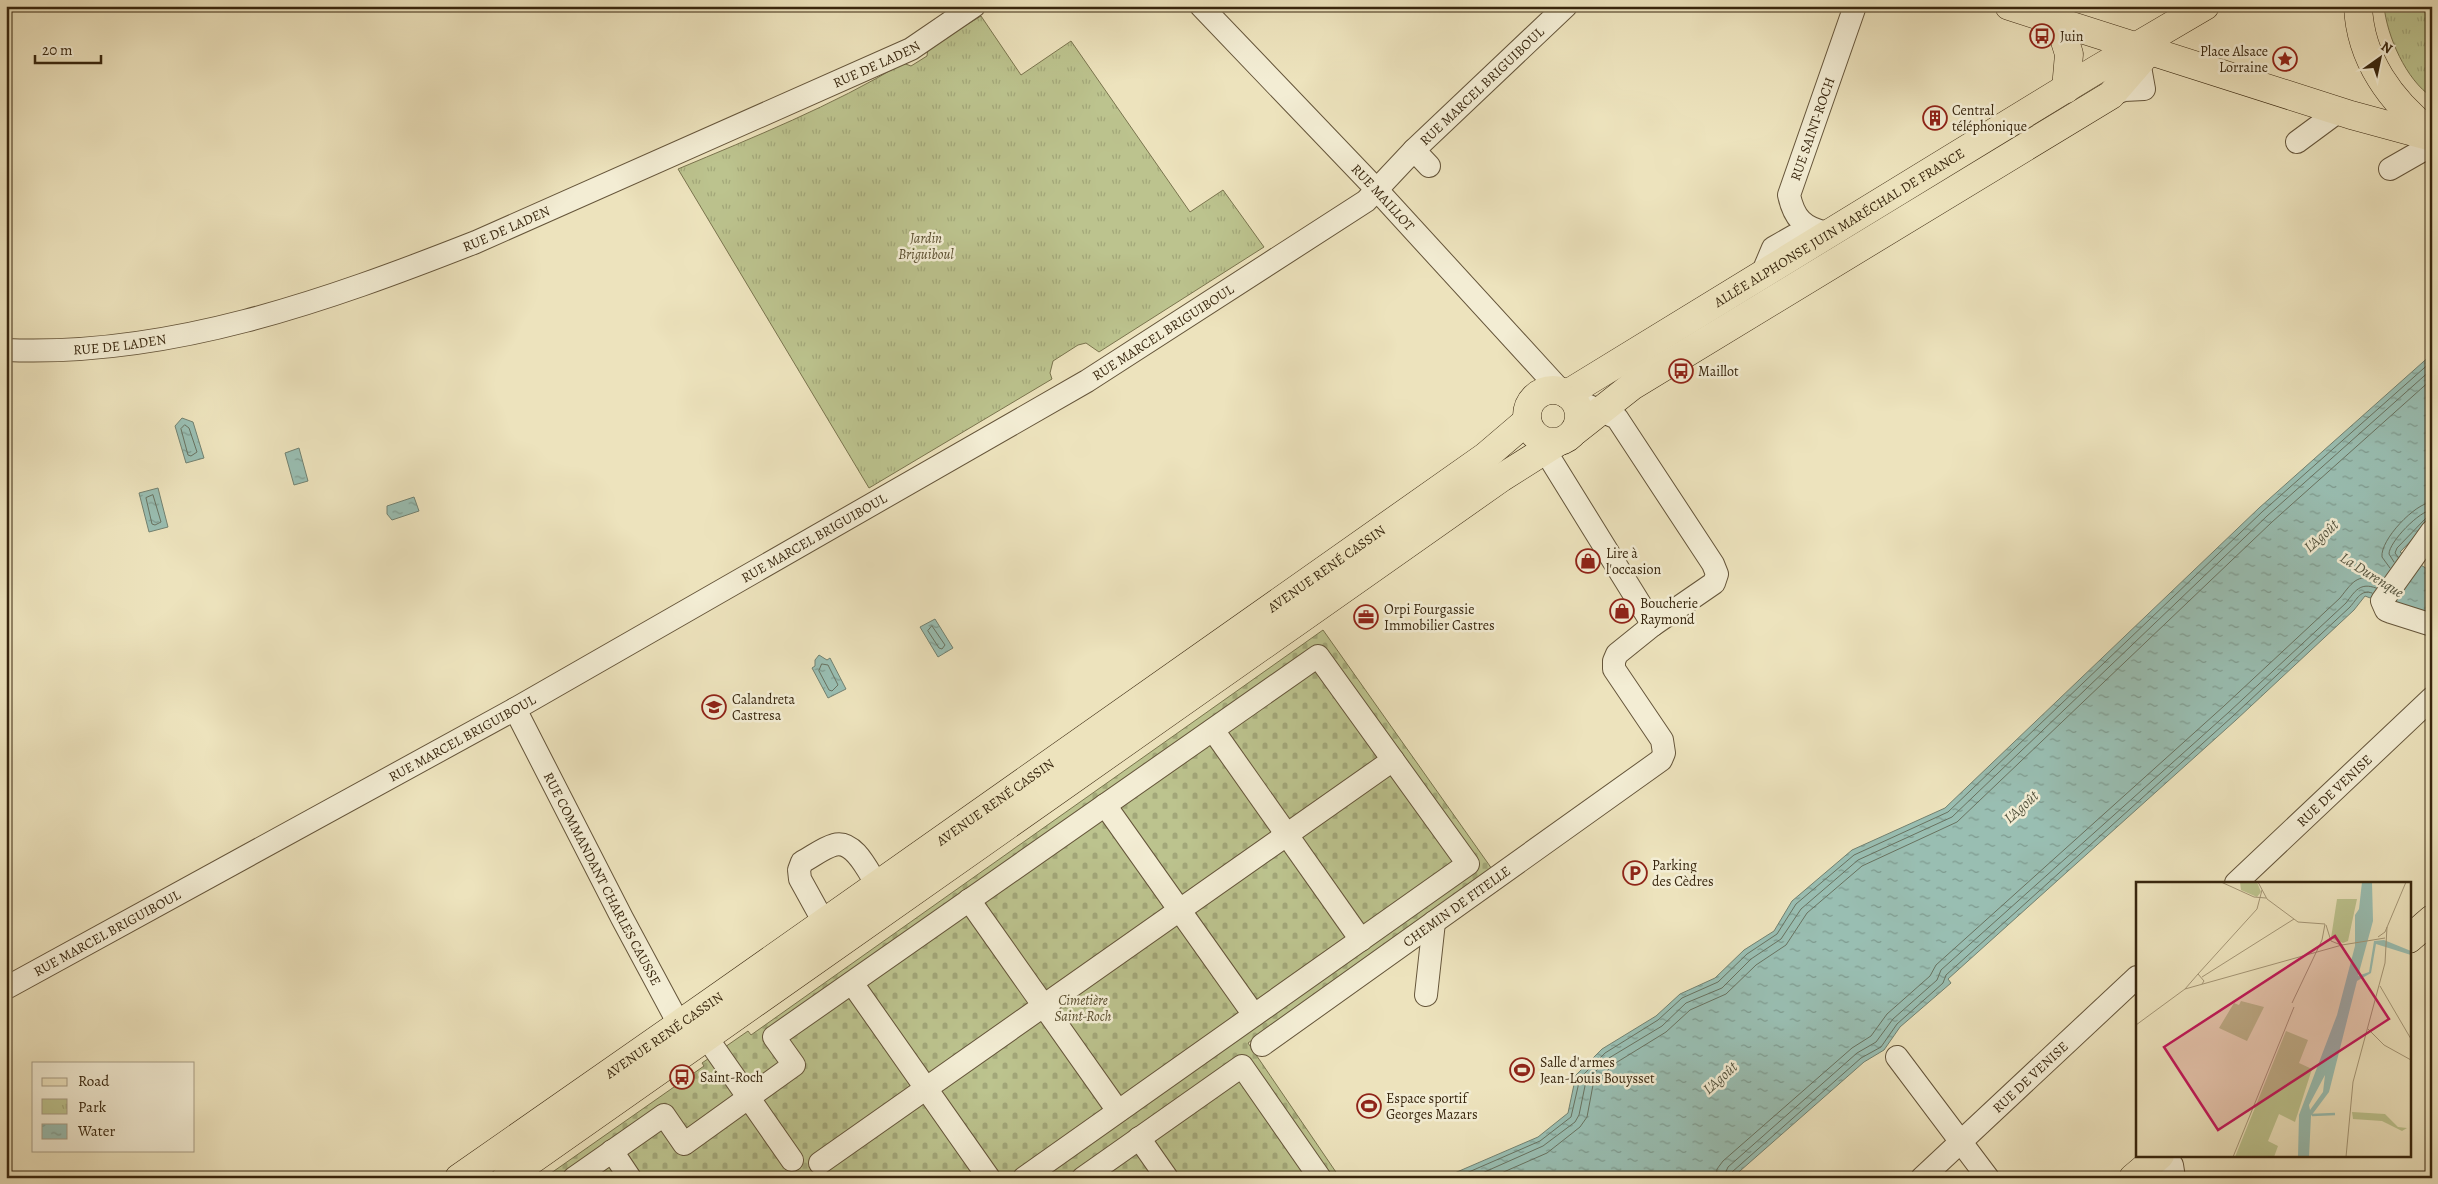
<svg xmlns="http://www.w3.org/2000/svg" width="2438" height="1184" viewBox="0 0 2438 1184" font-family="Alegreya,serif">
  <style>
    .cemetery { fill: url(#cemetery-stones); stroke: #7a744e }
    .park { fill: url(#park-tufts); stroke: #7a744e }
    .water { fill: url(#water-ripples); stroke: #728170 }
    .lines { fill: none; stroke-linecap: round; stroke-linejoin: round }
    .shore { stroke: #687260; stroke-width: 1 }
    .minor-casing { stroke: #65553a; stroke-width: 24 }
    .major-casing { stroke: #38260e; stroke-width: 29 }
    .minor { stroke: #f3edd4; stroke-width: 22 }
    .major { stroke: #ede3bd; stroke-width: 28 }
    .labels { text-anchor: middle; stroke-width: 5; stroke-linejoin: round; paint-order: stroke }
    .poi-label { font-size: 14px; fill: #38260e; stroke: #f3edd4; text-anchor: start }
    .street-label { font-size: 14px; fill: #38260e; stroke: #f3edd4 }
    .park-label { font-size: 14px; font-style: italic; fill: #594d2e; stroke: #f3edd4 }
    .water-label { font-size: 15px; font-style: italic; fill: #55543f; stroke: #f3edd4 }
    .inset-river { fill: none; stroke: #99beb2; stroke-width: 2.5 }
    .inset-road { fill: none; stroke: #a59777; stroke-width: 1 }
    .view { fill: #c2185b; fill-opacity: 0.15; stroke: #c2185b; stroke-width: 2.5 }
    .inset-edge { fill: none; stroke: #38260e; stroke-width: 2.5 }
  </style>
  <defs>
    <pattern id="cemetery-stones" width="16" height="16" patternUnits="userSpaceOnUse" patternTransform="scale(1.25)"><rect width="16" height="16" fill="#bcc38e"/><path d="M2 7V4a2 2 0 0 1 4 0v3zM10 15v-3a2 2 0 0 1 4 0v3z" fill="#a2a779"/></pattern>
    <pattern id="park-tufts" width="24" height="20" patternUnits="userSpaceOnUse" patternTransform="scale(1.25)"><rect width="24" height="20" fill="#bcc38e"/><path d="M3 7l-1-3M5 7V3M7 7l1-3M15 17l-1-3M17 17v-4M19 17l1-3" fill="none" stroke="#a2a779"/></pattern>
    <pattern id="water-ripples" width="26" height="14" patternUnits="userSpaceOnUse" patternTransform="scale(1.25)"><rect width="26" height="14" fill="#99beb2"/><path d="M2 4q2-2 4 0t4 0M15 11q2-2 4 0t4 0" fill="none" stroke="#7e9a8f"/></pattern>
  </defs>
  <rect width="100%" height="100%" fill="#ede3bd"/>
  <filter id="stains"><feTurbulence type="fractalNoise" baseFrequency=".004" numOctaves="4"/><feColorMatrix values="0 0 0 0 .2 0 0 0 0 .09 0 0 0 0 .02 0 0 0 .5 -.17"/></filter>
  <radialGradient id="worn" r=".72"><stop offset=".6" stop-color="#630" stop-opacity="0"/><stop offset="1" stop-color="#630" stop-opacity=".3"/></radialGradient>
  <!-- cemetery -->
  <polygon class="cemetery" points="1323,630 1492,869 1248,1043 1340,1178 544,1178 704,1066 702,1063 748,1031 751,1035"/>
  <!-- park -->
  <g class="park">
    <path d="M2384,6H2432V97C2406,80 2387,36 2384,6Z"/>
    <path d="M981,16L1021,75L1071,41L1190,212L1223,190L1264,247L1099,352L1086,343L1078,345L1053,361L1050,373L1052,379L869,488L678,169C754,137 832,106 903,63L911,66L927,56L928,48Z"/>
  </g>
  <!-- water -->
  <g class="water">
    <polygon points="2432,354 2432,519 2400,552 2432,572 2432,613 2394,607 2365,596 2354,610 2236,720 1948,979 1951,983 1900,1027 1884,1050 1864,1062 1732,1178 1443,1178 1538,1137 1568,1113 1576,1075 1602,1049 1656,1016 1680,994 1715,978 1744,950 1774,931 1792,901 1852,850 1945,808 2259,508"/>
    <polygon points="182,418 193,422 204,458 186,463 175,426"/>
    <polygon points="299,448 308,481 294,485 285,453"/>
    <polygon points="158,488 168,527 149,532 139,493"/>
    <polygon points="414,497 419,511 392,520 387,514 387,506"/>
    <polygon points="935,619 953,648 938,657 920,627"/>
    <polygon points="819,655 827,660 830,658 846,689 828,698 812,668 815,666 815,660"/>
  </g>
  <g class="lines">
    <!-- shore -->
    <g class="shore">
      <polygon points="185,425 189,428 197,452 191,456 188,455 181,429"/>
      <polygon points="153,495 161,522 155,525 152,524 146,498"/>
      <polyline points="2398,557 2395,553 2397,548 2426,518 2432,516"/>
      <path d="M2394,562L2389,554C2389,542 2420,510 2432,510"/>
      <path d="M2390,568L2382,557C2380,540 2415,503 2432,502"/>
      <polygon points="932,626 945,645 942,649 939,648 928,631"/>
      <polygon points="822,664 828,665 838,685 832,691 829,690 819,671"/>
      <polyline points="1455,1178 1540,1141 1571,1117 1580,1078 1605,1053 1658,1020 1682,998 1718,982 1747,954 1777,934 1796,904 1854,855 1948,812 2262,512 2432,361"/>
      <polyline points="1471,1178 1543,1146 1575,1122 1579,1115 1586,1081 1609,1058 1662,1026 1686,1003 1722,988 1751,959 1781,939 1801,909 1858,860 1952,817 2267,516 2432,369"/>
      <polyline points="1490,1178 1547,1153 1580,1127 1587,1117 1593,1085 1614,1064 1666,1032 1690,1010 1726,994 1756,965 1786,945 1807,913 1862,866 1957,822 2272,522 2432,379"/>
      <path d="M1716,1178L1717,1169L1723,1161L1852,1048L1871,1036L1887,1014L1930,976L1936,965L2224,706L2340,598C2354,580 2358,573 2381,581"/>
      <path d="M1723,1178L1728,1167L1857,1053L1876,1042L1893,1019L1937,980L1941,970L2229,712L2346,603C2355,591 2360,582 2376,588"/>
      <path d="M1730,1178L1732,1172L1861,1058L1881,1047L1897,1024L1943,983L1946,975L2233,716L2350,607C2357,599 2361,589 2372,593"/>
    </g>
    <!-- minor casing -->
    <g class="minor-casing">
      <g id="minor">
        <path id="s1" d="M1201,6L1377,190L1561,391"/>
        <polyline points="2111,95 2124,90 2144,89 2137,50"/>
        <polyline points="2297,142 2339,111"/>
        <polyline points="1414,150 1429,166"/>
        <polyline points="2390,169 2432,145"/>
        <path id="s2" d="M1827,233C1803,228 1794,218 1789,195L1855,6"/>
        <polyline points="1762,274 1773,248 1794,236 1817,231"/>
        <path id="s3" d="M6,350C169,357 326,301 476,242L911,49L974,6"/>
        <polyline points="1536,436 1653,625 1714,583 1717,574 1713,564 1617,418 1573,399"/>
        <polyline points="2432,531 2382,601 2386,610 2391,612 2432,625"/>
        <path id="s4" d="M515,709L622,918L673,1013L689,1037"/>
        <polyline points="1213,730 1361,940"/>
        <polyline points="1105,805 1254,1015"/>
        <path id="s5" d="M2236,883L2432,698"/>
        <polyline points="969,900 1118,1111"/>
        <path d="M832,937L800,879L799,870L802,862C812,857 823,848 834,845C854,839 868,871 877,885"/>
        <polyline points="852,983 989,1178"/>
        <path id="s6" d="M6,988L515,709L1087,381L1366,201L1414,150L1566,6"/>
        <polyline points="1426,995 1434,922"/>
        <polyline points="707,1038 792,1160"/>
        <path id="s7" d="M1262,1045L1661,760L1664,753L1662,740L1614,669V661L1617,654L1653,625"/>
        <polyline points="1897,1057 1988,1178"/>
        <polyline points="1139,1138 1167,1178"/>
        <polyline points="612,1151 630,1178"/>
        <polyline points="2163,1155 2172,1165 2174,1178"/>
        <polyline points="820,1163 1393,760"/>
        <polyline points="574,1178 664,1115 684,1144 794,1065 774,1037 1318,656 1468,864 1024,1178"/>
        <polyline points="1083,1178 1242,1066 1320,1178"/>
        <path id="s8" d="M1922,1178L2137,977"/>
      </g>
    </g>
    <!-- major casing -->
    <g class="major-casing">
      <g id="major">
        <polyline points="2009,6 2351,115 2432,137"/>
        <path d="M2358,6C2360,59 2391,102 2432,133"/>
        <polyline points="2059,22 2069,54 2066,89"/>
        <circle cx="1553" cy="416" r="26"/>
        <path id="s9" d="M1567,394L2096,70L2205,6"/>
        <polyline points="1575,431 1632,386 2111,95 2156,43"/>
        <polyline points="2409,939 2432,919"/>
        <path id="s10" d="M459,1178L714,1000L1486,456L1527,421"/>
        <polyline points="506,1178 1501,478 1558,442"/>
        <polyline points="2133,1178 2160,1155"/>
      </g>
    </g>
    <!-- minor -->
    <use href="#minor" class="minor"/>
    <!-- major -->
    <use href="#major" class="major"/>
  </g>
  <!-- icons -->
  <defs>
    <g id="bus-ring" transform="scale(1.25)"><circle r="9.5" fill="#f3edd4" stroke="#8f2418" stroke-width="1.5"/><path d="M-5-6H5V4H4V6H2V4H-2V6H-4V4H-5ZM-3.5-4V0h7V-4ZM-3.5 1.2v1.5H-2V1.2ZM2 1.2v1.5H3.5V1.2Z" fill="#8f2418"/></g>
    <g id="sight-ring" transform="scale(1.25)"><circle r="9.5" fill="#f3edd4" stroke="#8f2418" stroke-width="1.5"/><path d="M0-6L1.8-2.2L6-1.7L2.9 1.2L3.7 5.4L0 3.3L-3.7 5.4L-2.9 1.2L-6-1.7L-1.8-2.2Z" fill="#8f2418"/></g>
    <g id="building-ring" transform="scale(1.25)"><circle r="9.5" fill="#f3edd4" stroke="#8f2418" stroke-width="1.5"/><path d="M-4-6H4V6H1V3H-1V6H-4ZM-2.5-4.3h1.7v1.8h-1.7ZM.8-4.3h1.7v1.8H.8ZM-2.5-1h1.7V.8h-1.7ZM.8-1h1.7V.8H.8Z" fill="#8f2418"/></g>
    <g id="shop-ring" transform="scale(1.25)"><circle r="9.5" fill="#f3edd4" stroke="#8f2418" stroke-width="1.5"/><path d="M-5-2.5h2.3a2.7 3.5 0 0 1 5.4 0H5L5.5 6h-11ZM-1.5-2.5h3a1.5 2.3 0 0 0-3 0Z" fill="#8f2418"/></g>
    <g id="office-ring" transform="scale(1.25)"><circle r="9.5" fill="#f3edd4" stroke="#8f2418" stroke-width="1.5"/><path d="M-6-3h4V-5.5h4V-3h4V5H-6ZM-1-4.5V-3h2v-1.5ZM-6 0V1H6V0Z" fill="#8f2418"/></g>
    <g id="school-ring" transform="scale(1.25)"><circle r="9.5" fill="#f3edd4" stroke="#8f2418" stroke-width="1.5"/><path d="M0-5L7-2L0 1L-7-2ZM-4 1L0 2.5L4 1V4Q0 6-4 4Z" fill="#8f2418"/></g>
    <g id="parking-ring" transform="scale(1.25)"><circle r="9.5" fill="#f3edd4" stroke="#8f2418" stroke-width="1.5"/><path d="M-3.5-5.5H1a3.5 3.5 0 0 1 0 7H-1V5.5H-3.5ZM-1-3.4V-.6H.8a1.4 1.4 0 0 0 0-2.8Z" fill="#8f2418"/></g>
    <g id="stadium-ring" transform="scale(1.25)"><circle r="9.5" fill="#f3edd4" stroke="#8f2418" stroke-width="1.5"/><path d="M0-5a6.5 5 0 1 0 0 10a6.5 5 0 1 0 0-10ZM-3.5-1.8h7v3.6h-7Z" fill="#8f2418"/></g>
  </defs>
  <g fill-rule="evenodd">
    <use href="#bus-ring" x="2042" y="36"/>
    <use href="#sight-ring" x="2285" y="59"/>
    <use href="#building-ring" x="1935" y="118"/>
    <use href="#bus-ring" x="1681" y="371"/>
    <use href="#shop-ring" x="1588" y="561"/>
    <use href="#shop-ring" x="1622" y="611"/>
    <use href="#office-ring" x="1366" y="617"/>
    <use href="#school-ring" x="714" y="707"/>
    <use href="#parking-ring" x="1635" y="873"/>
    <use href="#stadium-ring" x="1522" y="1070"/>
    <use href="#bus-ring" x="682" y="1077"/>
    <use href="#stadium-ring" x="1369" y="1106"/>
  </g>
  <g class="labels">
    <!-- poi labels -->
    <g class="poi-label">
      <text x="2060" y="41">Juin</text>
      <text x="2268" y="56" text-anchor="end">Place Alsace<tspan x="2268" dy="16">Lorraine</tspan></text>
      <text x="1952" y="115">Central<tspan x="1952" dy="16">téléphonique</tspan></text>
      <text x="1698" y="376">Maillot</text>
      <text x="1606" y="558">Lire à<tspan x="1606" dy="16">l'occasion</tspan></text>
      <text x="1640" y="608">Boucherie<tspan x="1640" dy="16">Raymond</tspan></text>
      <text x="1384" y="614">Orpi Fourgassie<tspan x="1384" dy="16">Immobilier Castres</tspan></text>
      <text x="732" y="704">Calandreta<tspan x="732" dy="16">Castresa</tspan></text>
      <text x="1652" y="870">Parking<tspan x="1652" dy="16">des Cèdres</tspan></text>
      <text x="1540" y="1067">Salle d'armes<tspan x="1540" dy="16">Jean-Louis Bouysset</tspan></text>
      <text x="700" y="1082">Saint-Roch</text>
      <text x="1386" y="1103">Espace sportif<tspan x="1386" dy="16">Georges Mazars</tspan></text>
    </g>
    <!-- street labels -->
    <g class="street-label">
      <text dy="5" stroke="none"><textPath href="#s3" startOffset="924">RUE DE LADEN</textPath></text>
      <text dy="5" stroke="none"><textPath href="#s6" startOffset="1735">RUE MARCEL BRIGUIBOUL</textPath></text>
      <text dy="5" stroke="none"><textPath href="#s2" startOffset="128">RUE SAINT-ROCH</textPath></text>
      <text dy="5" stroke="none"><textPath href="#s1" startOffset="264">RUE MAILLOT</textPath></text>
      <text dy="5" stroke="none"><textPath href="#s9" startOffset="319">ALLÉE ALPHONSE JUIN MARÉCHAL DE FRANCE</textPath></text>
      <text dy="5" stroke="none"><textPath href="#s3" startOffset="519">RUE DE LADEN</textPath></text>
      <text dy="5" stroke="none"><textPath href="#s6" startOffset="1330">RUE MARCEL BRIGUIBOUL</textPath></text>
      <text dy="5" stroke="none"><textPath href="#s3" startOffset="114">RUE DE LADEN</textPath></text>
      <text dy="5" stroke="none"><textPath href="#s6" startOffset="925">RUE MARCEL BRIGUIBOUL</textPath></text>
      <text dy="5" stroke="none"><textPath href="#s10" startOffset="1060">AVENUE RENÉ CASSIN</textPath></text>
      <text dy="5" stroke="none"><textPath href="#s6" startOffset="520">RUE MARCEL BRIGUIBOUL</textPath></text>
      <text dy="5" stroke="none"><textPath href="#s5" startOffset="135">RUE DE VENISE</textPath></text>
      <text dy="5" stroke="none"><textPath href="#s10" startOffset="655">AVENUE RENÉ CASSIN</textPath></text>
      <text dy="5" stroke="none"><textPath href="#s4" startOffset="191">RUE COMMANDANT CHARLES CAUSSE</textPath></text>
      <text dy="5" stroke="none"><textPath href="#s7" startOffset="239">CHEMIN DE FITELLE</textPath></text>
      <text dy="5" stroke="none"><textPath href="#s6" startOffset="115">RUE MARCEL BRIGUIBOUL</textPath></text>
      <text dy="5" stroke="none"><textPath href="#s10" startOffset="250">AVENUE RENÉ CASSIN</textPath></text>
      <text dy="5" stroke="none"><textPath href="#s8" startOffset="148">RUE DE VENISE</textPath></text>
    </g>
    <!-- park labels -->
    <g class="park-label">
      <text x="926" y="243">Jardin<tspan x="926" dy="16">Briguiboul</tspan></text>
      <text x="1083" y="1005">Cimetière<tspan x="1083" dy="16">Saint-Roch</tspan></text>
    </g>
    <!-- water labels -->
    <g class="water-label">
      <text transform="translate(2321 536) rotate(-42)" y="5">L'Agoût</text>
      <text transform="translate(2372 575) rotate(32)" y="5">La Durenque</text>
      <text transform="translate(2021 807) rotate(-42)" y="5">L'Agoût</text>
      <text transform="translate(1720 1078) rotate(-42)" y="5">L'Agoût</text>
    </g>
  </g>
  <!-- overview -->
  <g transform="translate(2136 882)">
    <rect width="275" height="275" fill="#ede3bd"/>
    <path d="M150,149L172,158L163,181L176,187L159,240L143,232L132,259L142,264L138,275H99Z" fill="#bcc38e"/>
    <path d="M104,0H121L125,10L121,15L105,8ZM201,17H221L212,59L207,61L195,56ZM105,119L128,125L111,159L83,146L98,121L103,123ZM216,230L249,232L262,245L271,246L266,249L246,239L217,237Z" fill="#bcc38e"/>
    <path d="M226,0H236L237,39L222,94L233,90L238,59L248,58L275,69V73L240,62L235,91L221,99L193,210L175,234L173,275H162L163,233L201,133L219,64V33L223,27ZM189,193L187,210L174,228L173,223Z" fill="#99beb2" fill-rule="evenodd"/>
    <path class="inset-river" d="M176,233L199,232"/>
    <path class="inset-road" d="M85,0L118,15L130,16M122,0L131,17L162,40L189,42M190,43L195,59L205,63M242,55L249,50L270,0M62,92L121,27L126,8M66,95L158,37M244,104L275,157M49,107L206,63L249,56M156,121L186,58L189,42M0,143L49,107L62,92L68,99L66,102M232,147L248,163L275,178M97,275L158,125M210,275L217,200L249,81L251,45"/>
    <path class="view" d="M199,54L253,137L82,248L28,165Z"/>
    <rect width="275" height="275" class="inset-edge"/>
  </g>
  <!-- margin -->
  <rect width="2438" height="1184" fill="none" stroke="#ede3bd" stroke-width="25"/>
  <rect x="8" y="8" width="2423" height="1169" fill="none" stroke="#38260e" stroke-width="2.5"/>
  <rect x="12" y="12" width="2413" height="1159" fill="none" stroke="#38260e"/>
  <!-- legend -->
  <rect x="32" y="1062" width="162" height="90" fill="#f3edd4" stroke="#a89d85"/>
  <rect x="42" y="1078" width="25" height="8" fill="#ede3bd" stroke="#a89d85"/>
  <text x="78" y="1086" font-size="15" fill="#38260e">Road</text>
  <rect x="42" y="1099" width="25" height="15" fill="url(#park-tufts)" stroke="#a89d85"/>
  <text x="78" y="1112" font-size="15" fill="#38260e">Park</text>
  <rect x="42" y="1124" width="25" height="15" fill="url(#water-ripples)" stroke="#a89d85"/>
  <text x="78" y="1136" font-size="15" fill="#38260e">Water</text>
  <!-- north arrow -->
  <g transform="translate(2380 58) rotate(33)" stroke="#f3edd4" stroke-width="4" paint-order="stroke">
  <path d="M0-4L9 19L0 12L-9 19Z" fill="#38260e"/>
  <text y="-8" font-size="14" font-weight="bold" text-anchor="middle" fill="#38260e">N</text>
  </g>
  <!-- scale -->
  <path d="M35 55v8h66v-8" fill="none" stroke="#38260e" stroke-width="2.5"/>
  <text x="42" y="55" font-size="15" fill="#38260e" stroke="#f3edd4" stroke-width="4" paint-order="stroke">20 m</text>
  <rect width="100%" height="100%" filter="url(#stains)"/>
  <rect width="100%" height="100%" fill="url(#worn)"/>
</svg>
